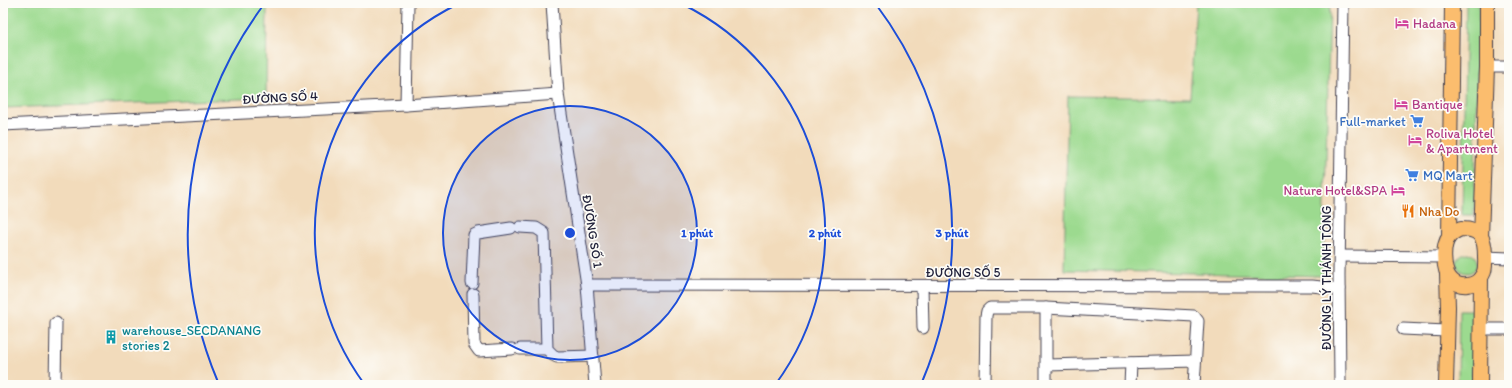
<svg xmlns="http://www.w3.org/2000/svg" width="1512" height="388" viewBox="0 0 1512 388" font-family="Itim,sans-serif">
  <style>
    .grass { fill: #9cda8f; stroke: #5f7e65 }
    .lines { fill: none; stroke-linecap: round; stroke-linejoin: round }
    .minor-casing { stroke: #413e4e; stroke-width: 13 }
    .major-casing { stroke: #413e4e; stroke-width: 16 }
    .minor { stroke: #fff; stroke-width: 11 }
    .major { stroke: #fbbd6e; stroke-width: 14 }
    .ring { fill: none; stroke: #1d4ed8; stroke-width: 2 }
    .labels { text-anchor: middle; stroke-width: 3.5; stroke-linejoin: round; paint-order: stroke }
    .hotel-label { font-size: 13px; fill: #b23c85; stroke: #fdfcf7; text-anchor: start }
    .street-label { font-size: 13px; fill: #22223b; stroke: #fdfcf7 }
    .shop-label { font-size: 13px; fill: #366cbe; stroke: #fdfcf7; text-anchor: end }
    .food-label { font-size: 13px; fill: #c56008; stroke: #fdfcf7; text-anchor: start }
    .culture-label { font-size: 13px; fill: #0d838f; stroke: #fdfcf7; text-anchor: start }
    .centre { fill: #1d4ed8; stroke: #fdfcf7; stroke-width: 2 }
    .ring-label { font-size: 12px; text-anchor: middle; font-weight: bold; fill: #1d4ed8; stroke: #fdfcf7; stroke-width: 3.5; stroke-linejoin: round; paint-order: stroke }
  </style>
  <rect width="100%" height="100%" fill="#fdfcf7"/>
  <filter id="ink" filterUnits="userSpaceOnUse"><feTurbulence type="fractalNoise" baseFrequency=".025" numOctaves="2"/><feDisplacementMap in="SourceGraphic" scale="8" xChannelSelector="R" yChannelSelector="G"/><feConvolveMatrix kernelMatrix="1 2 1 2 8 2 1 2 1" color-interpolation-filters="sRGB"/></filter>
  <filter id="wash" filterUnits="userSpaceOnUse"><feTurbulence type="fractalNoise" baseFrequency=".012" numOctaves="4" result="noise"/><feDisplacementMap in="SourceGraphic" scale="16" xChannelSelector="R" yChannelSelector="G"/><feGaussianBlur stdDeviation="0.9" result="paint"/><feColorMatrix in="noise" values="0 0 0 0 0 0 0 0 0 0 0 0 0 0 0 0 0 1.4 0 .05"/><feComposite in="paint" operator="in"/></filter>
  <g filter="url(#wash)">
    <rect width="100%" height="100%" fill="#f2dbbb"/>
    <!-- grass -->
    <g class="grass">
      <polygon points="3,3 267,3 266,98 3,108"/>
      <polygon points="1196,3 1330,3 1323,276 1064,270 1068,96 1190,98"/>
      <polygon points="1466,3 1479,3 1474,215 1462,215"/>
      <circle cx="1467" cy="263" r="10"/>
      <polygon points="1459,310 1473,310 1472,385 1458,385"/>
    </g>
  </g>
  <g filter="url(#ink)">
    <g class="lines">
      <!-- minor casing -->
      <g class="minor-casing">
        <g id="minor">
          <polyline points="552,3 558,94 587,285 595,385"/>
          <polyline points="1487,67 1509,67"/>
          <polyline points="406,105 408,3"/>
          <polyline points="3,125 406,105 558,94"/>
          <polyline points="520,227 536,228 544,233 547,349 553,355 557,357 593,356"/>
          <polyline points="1340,256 1445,257"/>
          <polyline points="1485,257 1509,258"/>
          <polyline points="472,283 474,235 478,233 511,228"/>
          <polyline points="587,285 1312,286 1339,289"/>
          <polyline points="922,286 923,328"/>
          <polyline points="473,294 474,344 479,351 512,349"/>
          <polyline points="1046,308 1046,385"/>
          <polyline points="1403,329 1446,331"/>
          <polyline points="1481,329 1509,329"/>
          <polyline points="520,349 547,349"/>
          <polyline points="1047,365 1195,361"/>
          <polyline points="55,385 56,323"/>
          <polyline points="985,385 986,316 987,311 990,308 1046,308 1194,316 1198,321 1194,385"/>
          <polyline points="1130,385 1131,363"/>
          <polyline points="1340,385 1339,275 1343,3"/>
        </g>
      </g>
      <!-- major casing -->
      <g class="major-casing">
        <g id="major">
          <path d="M1461,229C1481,229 1485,238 1485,256C1485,262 1486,269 1483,274C1477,287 1458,289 1450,278C1443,270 1442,246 1449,237C1452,233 1456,231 1461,229Z"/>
          <polyline points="1449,237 1452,3"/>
          <polyline points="1481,237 1487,67 1487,3"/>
          <polyline points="1446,385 1448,307 1447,274"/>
          <polyline points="1480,385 1481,277"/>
        </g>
      </g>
      <!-- minor -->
      <use href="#minor" class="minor"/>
      <!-- major -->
      <use href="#major" class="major"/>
    </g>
  </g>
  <!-- distance rings -->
  <circle cx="570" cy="233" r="127" fill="#1d4ed8" fill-opacity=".12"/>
  <g class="ring">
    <circle cx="570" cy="233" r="127"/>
    <path d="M365 385A255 255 0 0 1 458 4M682 4A255 255 0 0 1 775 385"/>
    <path d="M218 382A382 382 0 0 1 265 3M875 3A382 382 0 0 1 922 382"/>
  </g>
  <!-- icons -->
  <defs>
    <g id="hotel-bare" transform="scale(1.08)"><path d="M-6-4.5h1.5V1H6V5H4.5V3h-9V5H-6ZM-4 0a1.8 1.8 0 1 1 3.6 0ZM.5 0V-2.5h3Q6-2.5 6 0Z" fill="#d1479c" stroke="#fdfcf7" stroke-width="2.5" paint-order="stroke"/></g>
    <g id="supermarket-bare" transform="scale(1.08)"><path d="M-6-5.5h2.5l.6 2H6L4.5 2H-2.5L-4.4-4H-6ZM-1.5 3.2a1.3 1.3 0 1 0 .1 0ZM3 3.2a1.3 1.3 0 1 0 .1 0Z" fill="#3f7fe0" stroke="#fdfcf7" stroke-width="2.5" paint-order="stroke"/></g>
    <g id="restaurant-bare" transform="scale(1.08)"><path d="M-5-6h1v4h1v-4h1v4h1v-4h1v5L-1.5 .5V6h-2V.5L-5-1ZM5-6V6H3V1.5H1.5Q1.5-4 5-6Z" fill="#e8710a" stroke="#fdfcf7" stroke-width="2.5" paint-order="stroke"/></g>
    <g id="building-bare" transform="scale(1.08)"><path d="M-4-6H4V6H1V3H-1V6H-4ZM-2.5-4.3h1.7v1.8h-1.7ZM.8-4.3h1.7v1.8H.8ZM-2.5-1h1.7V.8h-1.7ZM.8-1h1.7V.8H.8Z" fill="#0f9aa8" stroke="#fdfcf7" stroke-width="2.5" paint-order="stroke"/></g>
  </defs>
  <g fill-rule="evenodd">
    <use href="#hotel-bare" x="1402" y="23"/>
    <use href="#hotel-bare" x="1401" y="104"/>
    <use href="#supermarket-bare" x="1417" y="121"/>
    <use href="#hotel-bare" x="1415" y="140"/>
    <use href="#supermarket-bare" x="1412" y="175"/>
    <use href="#hotel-bare" x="1398" y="190"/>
    <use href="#restaurant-bare" x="1408" y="211"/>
    <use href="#building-bare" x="111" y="337"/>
  </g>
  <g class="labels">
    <!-- hotel labels -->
    <g class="hotel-label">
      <text x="1413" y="28">Hadana</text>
      <text x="1412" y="109">Bantique</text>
      <text x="1426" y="138">Roliva Hotel<tspan x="1426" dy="15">&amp; Apartment</tspan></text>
      <text x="1387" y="195" text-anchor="end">Nature Hotel&amp;SPA</text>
    </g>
    <!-- street labels -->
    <g class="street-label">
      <text transform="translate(280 97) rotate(-3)" y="5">ĐƯỜNG SỐ 4</text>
      <text transform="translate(593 231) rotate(81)" y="5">ĐƯỜNG SỐ 1</text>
      <text x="963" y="277">ĐƯỜNG SỐ 5</text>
      <text transform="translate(1326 278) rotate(-90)" y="5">ĐƯỜNG LÝ THÁNH TÔNG</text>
    </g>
    <!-- shop labels -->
    <g class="shop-label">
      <text x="1406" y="126">Full-market</text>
      <text x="1423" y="180" text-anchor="start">MQ Mart</text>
    </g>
    <!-- food labels -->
    <g class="food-label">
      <text x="1419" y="216">Nha Do</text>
    </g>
    <!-- culture labels -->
    <g class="culture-label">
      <text x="122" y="335">warehouse_SECDANANG<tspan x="122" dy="15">stories 2</tspan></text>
    </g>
  </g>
  <circle cx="570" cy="233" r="6" class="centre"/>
  <g class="ring-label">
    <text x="697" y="237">1 phút</text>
    <text x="825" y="237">2 phút</text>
    <text x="952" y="237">3 phút</text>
  </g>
  <!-- margin -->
  <rect width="1512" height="388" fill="none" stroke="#fdfcf7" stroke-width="16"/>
</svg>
